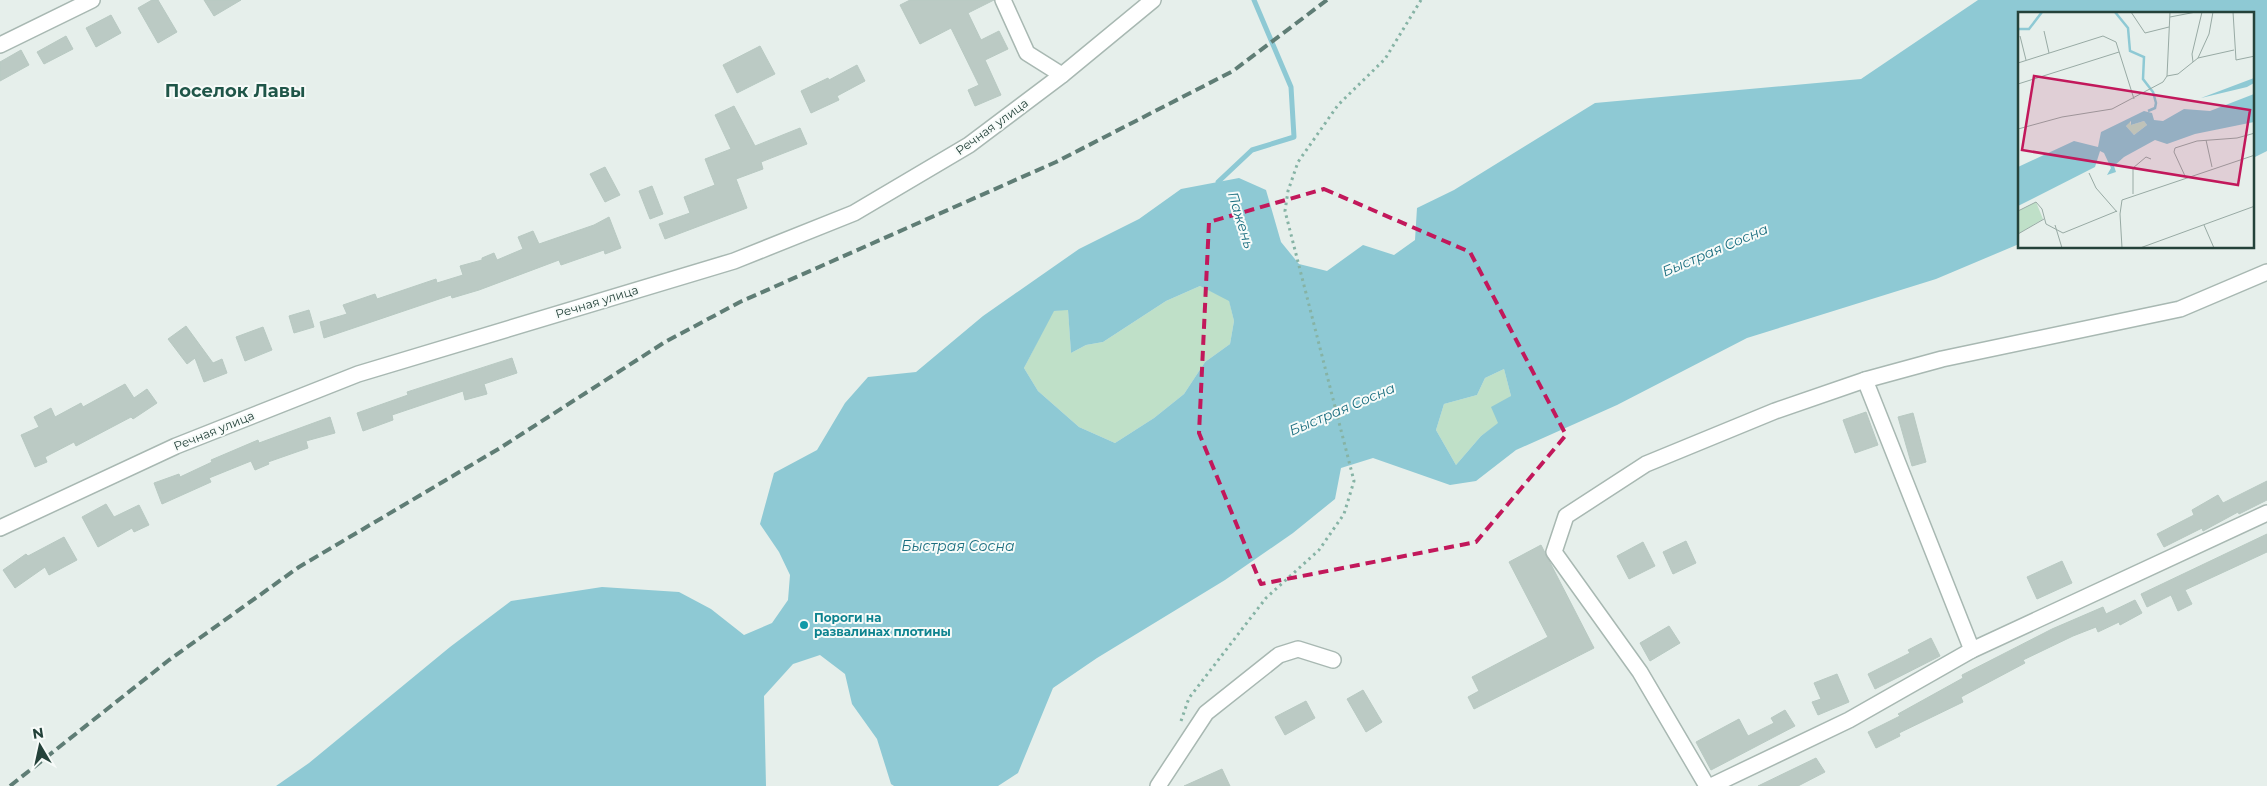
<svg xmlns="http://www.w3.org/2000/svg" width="2267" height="786" viewBox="0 0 2267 786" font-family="Montserrat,sans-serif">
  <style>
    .green { fill: #bfe0c8 }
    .water { fill: #8ec9d4; fill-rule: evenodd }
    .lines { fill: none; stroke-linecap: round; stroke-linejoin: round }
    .stream { stroke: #8ec9d4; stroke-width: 5 }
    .building { fill: #bbcac4; stroke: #b8c9c2 }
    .minor-casing { stroke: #a8b8b2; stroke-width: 18 }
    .tertiary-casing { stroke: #a8b8b2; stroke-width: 18 }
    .path { stroke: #86b3a5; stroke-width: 3; stroke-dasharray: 2.5 4; stroke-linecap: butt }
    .minor { stroke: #fff; stroke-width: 15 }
    .tertiary { stroke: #fff; stroke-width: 15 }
    .rail { stroke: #5f7d75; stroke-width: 4; stroke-dasharray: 10 5; stroke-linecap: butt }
    .marked { fill: none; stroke: #c2185b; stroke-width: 4; stroke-dasharray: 10 6; stroke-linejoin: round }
    .culture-dot { fill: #0f9aa8; stroke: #f7fbf9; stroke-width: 2 }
    .labels { text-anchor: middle; stroke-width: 4; stroke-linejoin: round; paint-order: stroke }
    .street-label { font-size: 12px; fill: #24423a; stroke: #f7fbf9 }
    .culture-label { font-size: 12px; font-weight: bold; fill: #0d838f; stroke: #f7fbf9; text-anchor: start }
    .water-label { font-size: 14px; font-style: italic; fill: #1c6f80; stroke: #f7fbf9 }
    .district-label { font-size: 18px; font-weight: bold; fill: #1f5548; stroke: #f7fbf9 }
    .inset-river { fill: none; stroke: #8ec9d4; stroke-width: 2.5 }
    .inset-road { fill: none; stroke: #98aaa4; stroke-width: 1 }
    .view { fill: #c2185b; fill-opacity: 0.15; stroke: #c2185b; stroke-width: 2.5 }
    .inset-edge { fill: none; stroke: #24423a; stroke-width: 2.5 }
  </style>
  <rect width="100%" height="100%" fill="#e6efeb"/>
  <!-- green -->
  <g class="green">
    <polygon points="1200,286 1229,300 1234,321 1230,344 1205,362 1184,394 1154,418 1115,443 1079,427 1038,391 1024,368 1053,311 1068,309 1071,353 1086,345 1103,342 1166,301"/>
    <polygon points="1504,369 1511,396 1499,423 1481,436 1456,465 1436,430 1444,404 1477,395 1485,378"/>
  </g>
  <!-- water -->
  <path class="water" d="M1978,0H2267V151L2253,158V14H2020L2019,244L1936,279L1747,338L1617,405L1516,450L1476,481L1450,485L1373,458L1341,468L1335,499L1293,533L1225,580L1097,658L1053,688L1018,773L998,786H894L891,784L877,739L852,704L845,674L820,655L793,664L764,696L766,786H276L309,763L450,647L511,601L602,587L679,592L711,609L744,635L772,623L788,600L790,575L779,552L760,524L774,473L817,450L845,403L868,377L916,372L983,316L1079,249L1139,219L1181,189L1239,178L1266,190L1281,242L1299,264L1327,271L1363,245L1394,255L1415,240L1417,208L1454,190L1595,103L1861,79ZM1200,286L1229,301L1234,321L1230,344L1205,362L1184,394L1154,418L1115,443L1079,427L1038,391L1024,368L1054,311L1068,310L1071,353L1086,345L1103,342L1166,301ZM1504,369L1511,396L1491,407L1498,423L1481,436L1456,465L1436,430L1444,404L1477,395L1485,378Z"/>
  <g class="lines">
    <!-- stream -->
    <polyline class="stream" points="1219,187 1218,182 1252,150 1294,137 1291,87 1254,0"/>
  </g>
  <!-- building -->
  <g class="building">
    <polygon points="152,0 158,0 177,32 158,43 138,8"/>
    <polygon points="204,0 241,0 214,16"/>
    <polygon points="910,0 994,0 968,13 981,40 999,31 1008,49 985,60 1001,95 975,106 968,90 979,85 951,28 920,44 900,5"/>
    <polygon points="111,15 121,33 96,47 86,28"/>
    <polygon points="66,36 73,49 44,64 37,52"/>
    <polygon points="760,46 775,74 737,93 723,65"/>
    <polygon points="21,50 29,65 0,81 0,62"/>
    <polygon points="857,65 865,81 837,96 839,100 811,113 801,91 828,78 829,80"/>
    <polygon points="734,106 755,146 800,128 807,144 761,162 763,169 736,179 747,208 665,239 659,224 690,213 684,197 715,185 705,159 731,149 715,115"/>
    <polygon points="605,167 620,195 605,202 590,174"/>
    <polygon points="652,186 663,214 650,219 639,191"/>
    <polygon points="609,217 621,248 605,254 604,250 561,265 559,260 479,290 452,298 451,295 324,338 320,322 347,314 343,305 375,294 377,299 436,279 437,283 463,275 460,266 482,260 482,258 494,253 497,260 523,249 518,237 533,231 539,244 594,225"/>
    <polygon points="309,310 314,327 294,333 289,316"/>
    <polygon points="186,326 213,363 222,359 227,373 204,382 195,358 187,364 168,339"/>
    <polygon points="263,327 272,350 245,361 236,337"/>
    <polygon points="512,358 517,373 484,384 487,394 465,400 463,391 392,415 393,420 363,431 357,413 408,395 407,392"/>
    <polygon points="125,384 134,398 147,389 157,403 133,419 131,417 76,446 74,442 45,457 47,462 35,467 21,435 39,427 34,417 51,408 55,417 81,403 83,407"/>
    <polygon points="1866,412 1878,445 1855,453 1843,420"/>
    <polygon points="1913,413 1926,462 1912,466 1898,417"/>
    <polygon points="330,417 335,433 306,441 308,448 268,462 269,464 255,470 251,461 209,478 211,482 162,504 154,483 179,474 180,477 212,462 211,460 258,440 259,443"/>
    <polygon points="2267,481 2267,500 2239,514 2238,512 2203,531 2202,528 2164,547 2157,534 2194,515 2192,510 2218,495 2223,503"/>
    <polygon points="106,504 114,517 139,505 149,525 134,532 132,528 98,547 82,517"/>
    <polygon points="2267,534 2267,552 2185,590 2192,604 2178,611 2171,595 2147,607 2141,594"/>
    <polygon points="64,537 77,560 49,575 45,567 15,588 3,570 26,554 28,556"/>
    <polygon points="1686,541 1696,563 1673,574 1663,552"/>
    <polygon points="1643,542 1655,566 1629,579 1617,556"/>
    <polygon points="1541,545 1594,648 1474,709 1468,697 1479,691 1472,677 1548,637 1509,562"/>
    <polygon points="2062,561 2072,583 2037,599 2027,577"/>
    <polygon points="2135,600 2142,613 2120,625 2119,622 2098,632 2096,627 2073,636 2023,660 2025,663 1961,697 1963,702 1899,733 1900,736 1876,748 1868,732 1900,716 1898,714 1963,678 1962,675 2052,629 2103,607 2106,614"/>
    <polygon points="1669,626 1680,643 1650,661 1640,643"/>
    <polygon points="1931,638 1940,656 1875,689 1868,674 1910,653 1908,650"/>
    <polygon points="1837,674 1849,702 1818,715 1812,702 1821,699 1814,683"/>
    <polygon points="1363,690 1382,722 1366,732 1347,699"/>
    <polygon points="1306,701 1315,718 1285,735 1275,717"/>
    <polygon points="1785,710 1795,726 1711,770 1696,742 1739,719 1748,736 1774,723 1771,718"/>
    <polygon points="1816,758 1825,772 1798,786 1758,786"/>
    <polygon points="1222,769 1230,786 1184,786"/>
  </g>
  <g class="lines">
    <!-- minor casing -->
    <g class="minor-casing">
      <g id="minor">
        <polyline points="1003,0 1027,53 1062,75"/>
        <polyline points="0,45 92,0"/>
        <polyline points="1865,380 1972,650"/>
        <polyline points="1158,786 1206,713 1279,655 1298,649 1333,660"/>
        <polyline points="1707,786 1640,672 1554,552 1566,516 1646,464 1775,411 1865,380 1942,359 2180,309 2267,272"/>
      </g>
    </g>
    <!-- tertiary casing -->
    <g class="tertiary-casing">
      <g id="tertiary">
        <polyline points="0,528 176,446 358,374 734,261 854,213 969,145 1062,75 1153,0"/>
        <polyline points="1711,786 1849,720 1972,650 2267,513"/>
      </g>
    </g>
    <!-- path -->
    <polyline class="path" points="1181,721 1189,698 1266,598 1319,550 1344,514 1354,481 1285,211 1288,191 1298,162 1338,105 1385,59 1421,0"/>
    <!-- minor -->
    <use href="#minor" class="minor"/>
    <!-- tertiary -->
    <use href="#tertiary" class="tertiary"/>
    <!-- rail -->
    <polyline class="rail" points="10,786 169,660 299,567 500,448 665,342 740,302 1056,162 1233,71 1327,0"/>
  </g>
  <!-- marked area -->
  <path class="marked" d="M1324,189L1470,252L1566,435L1476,542L1261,584L1199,433L1209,222Z"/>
  <!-- markers -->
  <circle class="culture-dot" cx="804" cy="625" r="5"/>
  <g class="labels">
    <!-- street labels -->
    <g class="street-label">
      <text transform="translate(992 127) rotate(-36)" y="4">Речная улица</text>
      <text transform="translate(597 302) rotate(-17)" y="4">Речная улица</text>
      <text transform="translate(214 431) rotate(-22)" y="4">Речная улица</text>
    </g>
    <!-- culture labels -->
    <g class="culture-label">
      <text x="814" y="622">Пороги на<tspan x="814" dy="14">развалинах плотины</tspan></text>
    </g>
    <!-- water labels -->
    <g class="water-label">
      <text transform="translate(1241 220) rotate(73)" y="5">Пажень</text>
      <text transform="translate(1715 250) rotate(-23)" y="5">Быстрая Сосна</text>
      <text transform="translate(1342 409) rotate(-23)" y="5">Быстрая Сосна</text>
      <text x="958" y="551">Быстрая Сосна</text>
    </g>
    <!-- district labels -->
    <g class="district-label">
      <text x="235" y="97">Поселок Лавы</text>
    </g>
  </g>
  <!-- overview -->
  <g transform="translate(2018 12)">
    <rect width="236" height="236" fill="#e6efeb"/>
    <path d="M112,109L113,113L126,109L129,113L116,123L108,114ZM18,190L25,207L0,222V199Z" fill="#bfe0c8"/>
    <path d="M236,66V71L229,75L183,86ZM236,82V110L177,122L149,132L137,128L106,145L96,154L98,160L89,163L93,156L86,141L82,139L77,155L0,194V155L56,129L80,135L83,120L126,99L134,101L136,108L145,109L166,97L192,99ZM113,109V113L126,109L129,113L116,123L108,114Z" fill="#8ec9d4" fill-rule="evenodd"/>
    <path class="inset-river" d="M97,0L110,16L112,39L126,45L125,67L135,80L138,91L137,96L130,99M0,17H11L24,0"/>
    <path class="inset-road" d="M113,0L127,21L151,15M215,0L218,48L237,44M152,5L178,0M26,19L31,41M2,24L8,48M180,46L191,22L195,0M175,50L174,42L184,0M0,51L85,24L98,30L116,87M149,64L160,62L180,46L216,38M0,72L101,40M0,117L44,105L94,97L145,70L149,64L152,0M188,128L194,155M71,161L78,176L99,200M167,164L156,140L157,136L179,129L219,126L237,121M115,182V156L128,145L133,147M0,199L18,190L24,197L28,212L45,221L99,199M37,213L44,236M186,213L196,236M0,222L26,207M104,236L102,202L104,188L237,143M122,236L237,194"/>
    <path class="view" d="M16,64L232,98L220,173L4,138Z"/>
    <rect width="236" height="236" class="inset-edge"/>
  </g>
  <!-- north arrow -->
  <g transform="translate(40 746) rotate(351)" stroke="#f7fbf9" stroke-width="4" paint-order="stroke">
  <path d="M0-4L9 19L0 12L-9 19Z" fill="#24423a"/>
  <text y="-8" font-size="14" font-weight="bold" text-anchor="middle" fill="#24423a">N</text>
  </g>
</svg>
